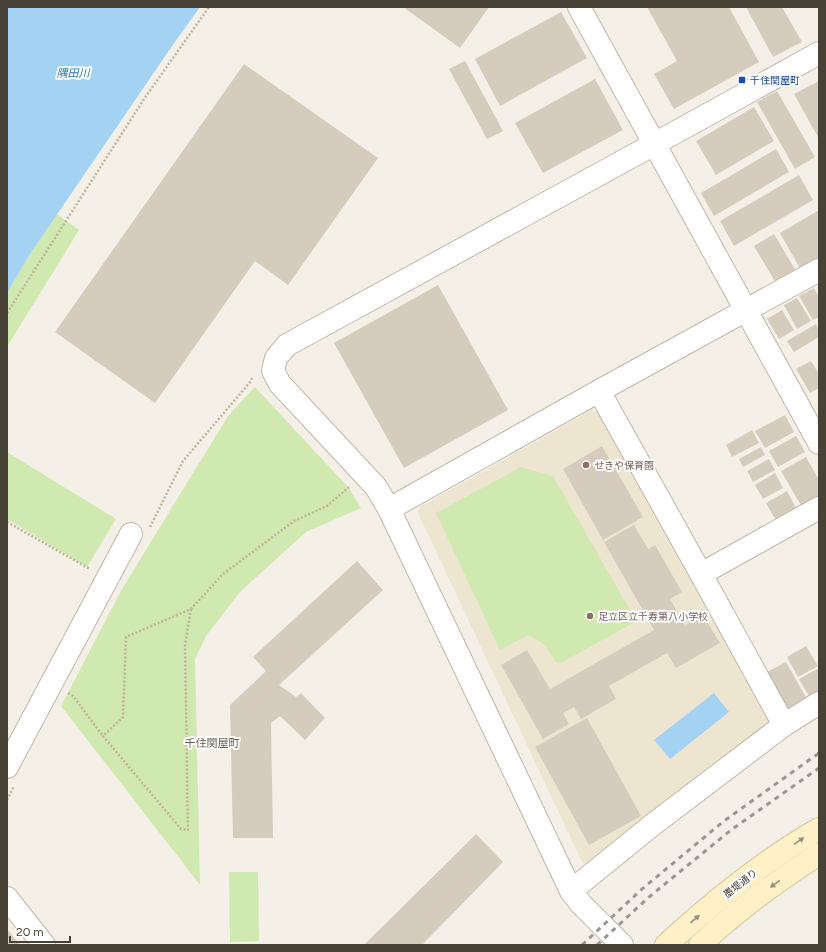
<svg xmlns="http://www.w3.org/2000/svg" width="826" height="952" viewBox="0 0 826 952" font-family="Figtree,'Noto Sans JP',sans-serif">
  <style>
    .education { fill: #eee5d1 }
    .green { fill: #d0e9b0 }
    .water { fill: #a3d2f2 }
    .building { fill: #d6ccbd }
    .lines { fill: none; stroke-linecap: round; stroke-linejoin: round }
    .minor-casing { stroke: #c0b8aa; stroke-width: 24 }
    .tertiary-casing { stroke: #c0b8aa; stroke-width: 24 }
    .secondary-casing { stroke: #d5c497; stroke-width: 24 }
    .path { stroke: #c2b49b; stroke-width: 2.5; stroke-dasharray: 2 2; stroke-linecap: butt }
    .minor { stroke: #fff; stroke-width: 22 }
    .tertiary { stroke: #fff; stroke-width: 22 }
    .secondary { stroke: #fff1c7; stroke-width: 22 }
    .rail { stroke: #979797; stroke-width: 3; stroke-dasharray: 5 5; stroke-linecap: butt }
    .oneway { fill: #9a9077 }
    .transit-dot { fill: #1a4fb4; stroke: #fff; stroke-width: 1.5 }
    .education-dot { fill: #8d6e63; stroke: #fff; stroke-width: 1.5 }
    .labels { text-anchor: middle; stroke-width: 4; stroke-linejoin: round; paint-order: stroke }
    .transit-label { font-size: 10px; fill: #164399; stroke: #fff; text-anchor: start }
    .education-label { font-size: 10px; fill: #785e54; stroke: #fff; text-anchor: start }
    .street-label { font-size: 10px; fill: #484136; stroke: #fff }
    .water-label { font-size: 11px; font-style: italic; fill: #2b78af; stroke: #fff }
    .neighbourhood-label { font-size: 11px; fill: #6b5f4d; stroke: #fff }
  </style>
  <rect width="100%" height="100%" fill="#f4f0e8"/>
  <!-- education -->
  <polygon class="education" points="592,410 598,412 771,719 767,730 588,865 582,862 418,513 420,507"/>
  <!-- green -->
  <g class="green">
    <polygon points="57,214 79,230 7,347 7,293 30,254"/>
    <polygon points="255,387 348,487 361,508 306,532 240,592 206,636 195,659 200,885 61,706 122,589 228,416"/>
    <polygon points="7,452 116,519 87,567 7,519"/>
    <polygon points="521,467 553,476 634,617 633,623 561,663 556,662 545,645 529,635 500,650 436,513"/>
    <polygon points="229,872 258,872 259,941 230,942"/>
  </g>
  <!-- water -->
  <g class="water">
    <polygon points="7,7 200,7 172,46 30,254 7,293"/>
    <polygon points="714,693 729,712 670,759 654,740"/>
  </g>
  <!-- building -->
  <g class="building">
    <polygon points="403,7 489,7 460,48"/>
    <polygon points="647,7 729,7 759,62 674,109 654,74 677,61"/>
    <polygon points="746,7 782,7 802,42 773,57"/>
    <polygon points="561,12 587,58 500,106 475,59"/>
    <polygon points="465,61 503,131 487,139 449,69"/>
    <polygon points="244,64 378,158 288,285 255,261 155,403 55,332"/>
    <polygon points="595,79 623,130 543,173 515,123"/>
    <polygon points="819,81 819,139 794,94"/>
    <polygon points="777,91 815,157 795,169 757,102"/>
    <polygon points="754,107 774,141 716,175 696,141"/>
    <polygon points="776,149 789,172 714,216 701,193"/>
    <polygon points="799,175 813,200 734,246 720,221"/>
    <polygon points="819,210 819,260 801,270 780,233"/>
    <polygon points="774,234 796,271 776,283 754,246"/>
    <polygon points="438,285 508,410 404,468 334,343"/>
    <polygon points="814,288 819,297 819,317 813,320 799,296"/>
    <polygon points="797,298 811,321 797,329 784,305"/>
    <polygon points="782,310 794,330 779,339 767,319"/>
    <polygon points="816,324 819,330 819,337 794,352 787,341"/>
    <polygon points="811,361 819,374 819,388 810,393 796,369"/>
    <polygon points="785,415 794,432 765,448 755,431"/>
    <polygon points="752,430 759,443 732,457 726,445"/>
    <polygon points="796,436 805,452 778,467 769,451"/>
    <polygon points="602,446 643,517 603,540 563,469"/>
    <polygon points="761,447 765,455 743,467 739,459"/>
    <polygon points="806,457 819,480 819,498 802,507 781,471"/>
    <polygon points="769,459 775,470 753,482 747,471"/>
    <polygon points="775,473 783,488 763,499 755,485"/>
    <polygon points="787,491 796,508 775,519 766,503"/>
    <polygon points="634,525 648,549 655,545 682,592 670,599 685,625 703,615 720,643 676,668 667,653 609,686 616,699 581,719 574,707 563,713 569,724 543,739 501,665 527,650 550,689 654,630 604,542"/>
    <polygon points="357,561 383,590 279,685 296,697 301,693 325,718 305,740 280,716 271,723 273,838 233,838 230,705 266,671 253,657"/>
    <polygon points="806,646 818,666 798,677 787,657"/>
    <polygon points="786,662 807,699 786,711 765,673"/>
    <polygon points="817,669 819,671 819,690 809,696 799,679"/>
    <polygon points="587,718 641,816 589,845 535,747"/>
    <polygon points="476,834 503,862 422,945 364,945"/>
    <polygon points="7,929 20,945 7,945"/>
  </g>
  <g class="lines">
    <!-- minor casing -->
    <g class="minor-casing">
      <g id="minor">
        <polyline points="599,391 701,574 784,725"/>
        <polyline points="389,509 599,391 819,270"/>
        <polyline points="701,574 819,508"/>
        <polyline points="7,767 131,534"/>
        <polyline points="7,898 44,945"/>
        <polyline points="622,945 581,904 571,891 651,826 784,725 819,703"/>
      </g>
    </g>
    <!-- tertiary casing -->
    <g class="tertiary-casing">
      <g id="tertiary">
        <polyline points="579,7 819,443"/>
        <polyline points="571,891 389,509 376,487 280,384 273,371 276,358 287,345 638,153 819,53"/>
      </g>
    </g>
    <!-- secondary casing -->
    <g class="secondary-casing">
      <g id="secondary">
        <path d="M666,945C713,902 763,861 819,829"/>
        <path d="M700,945C736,911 777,881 819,854"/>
      </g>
    </g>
    <!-- path -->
    <g class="path">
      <polyline points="7,313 144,99 209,7"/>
      <polyline points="7,522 90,569"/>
      <polyline points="150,527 183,461 251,381 252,377"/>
      <polyline points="191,609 185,645 188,830 181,829 103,736 123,717 126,637 191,609 223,574 294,521 327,506 349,487"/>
      <polyline points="68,693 73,696 103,736"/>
      <polyline points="7,800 14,786"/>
    </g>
    <!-- minor -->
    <use href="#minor" class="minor"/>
    <!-- tertiary -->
    <use href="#tertiary" class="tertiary"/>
    <!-- secondary -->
    <use href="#secondary" class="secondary"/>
    <!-- rail -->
    <g class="rail">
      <polyline points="582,945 642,889 724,821 819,753"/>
      <polyline points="597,945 649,897 731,830 819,768"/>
    </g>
  </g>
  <!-- one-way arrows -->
  <defs><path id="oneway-solid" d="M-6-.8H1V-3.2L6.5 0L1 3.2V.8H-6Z"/></defs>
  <g class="oneway">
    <use href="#oneway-solid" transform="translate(799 841) rotate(-34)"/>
    <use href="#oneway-solid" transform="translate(775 884) rotate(144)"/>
    <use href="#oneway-solid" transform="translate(695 919) rotate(-40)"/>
  </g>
  <!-- markers -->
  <rect class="transit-dot" x="738" y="76" width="8" height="8" rx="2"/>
  <g class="education-dot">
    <circle cx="586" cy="465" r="4"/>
    <circle cx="590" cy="616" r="4"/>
  </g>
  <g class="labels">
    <!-- transit labels -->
    <g class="transit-label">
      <text x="750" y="84">千住関屋町</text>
    </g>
    <!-- education labels -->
    <g class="education-label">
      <text x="594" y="469">せきや保育園</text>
      <text x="598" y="620">足立区立千寿第八小学校</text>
    </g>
    <!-- street labels -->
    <g class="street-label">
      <text transform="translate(740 883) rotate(-38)" y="4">墨堤通り</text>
    </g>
    <!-- water labels -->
    <g class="water-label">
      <text x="73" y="77">隅田川</text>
    </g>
    <!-- neighbourhood labels -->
    <g class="neighbourhood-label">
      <text x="212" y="747">千住関屋町</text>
    </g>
  </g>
  <!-- border -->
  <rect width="826" height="952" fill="none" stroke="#484136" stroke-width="16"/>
  <!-- scale -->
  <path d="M10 936v6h60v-6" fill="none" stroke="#484136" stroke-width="2"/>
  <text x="16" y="936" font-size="12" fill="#484136" stroke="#ffffff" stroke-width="3" paint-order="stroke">20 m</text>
</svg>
